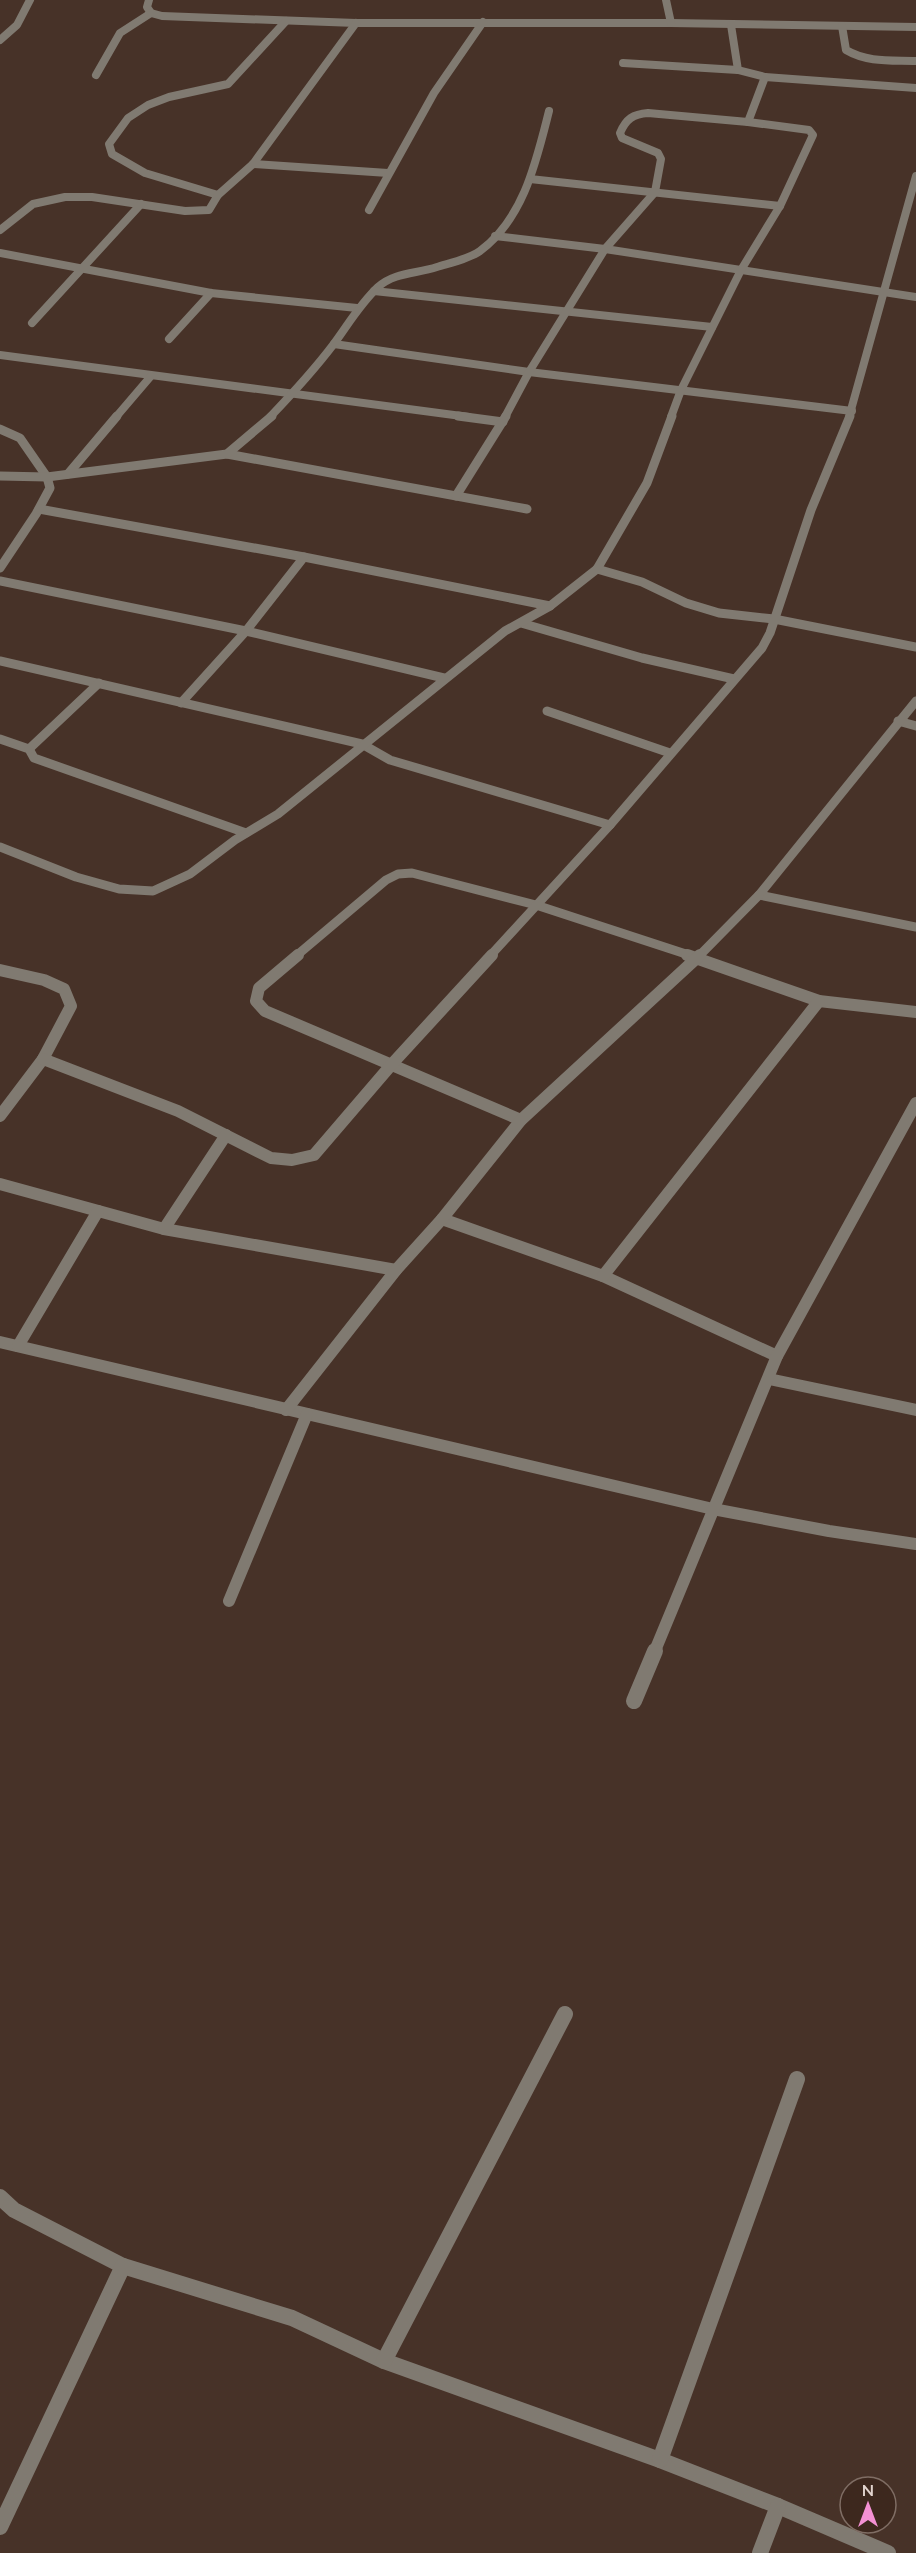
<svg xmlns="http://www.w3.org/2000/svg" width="916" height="2553" viewBox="0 0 916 2553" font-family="Lato,sans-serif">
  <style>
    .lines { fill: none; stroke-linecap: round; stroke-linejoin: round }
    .minor-far3 { stroke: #807a71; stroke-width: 8 }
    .minor-far2 { stroke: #807a71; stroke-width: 9 }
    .minor-far1 { stroke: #807a71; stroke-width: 12 }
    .minor { stroke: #807a71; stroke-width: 16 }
  </style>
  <rect width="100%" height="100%" fill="#473228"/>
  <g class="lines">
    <!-- minor-far3 -->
    <g class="minor-far3">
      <polyline points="149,0 147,7 151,13 162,16 356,23 671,23 916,27"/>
      <polyline points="666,0 671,23"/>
      <path d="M842,26L846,50C868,63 892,60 916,61"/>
      <polyline points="0,40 17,25 30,0"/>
      <polyline points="623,63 738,70"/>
      <polyline points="96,75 120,33 151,13"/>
      <polyline points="765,77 916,88"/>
      <polyline points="253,164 388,173"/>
      <polyline points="530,179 780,206"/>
      <polyline points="218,195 145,173 112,154 109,144 128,118 148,105 169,97 228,84 286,21"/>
      <polyline points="369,210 434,93 483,22"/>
      <polyline points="0,230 33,204 65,197 92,197 185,211 209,210 218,195 253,164 356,23"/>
      <polyline points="495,236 605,249 916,297"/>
      <polyline points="0,253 211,293 357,308"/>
      <polyline points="374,291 712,327"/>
      <polyline points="32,323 141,204"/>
      <polyline points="169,339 211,293"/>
      <polyline points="334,344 529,372 852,411"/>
      <polyline points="0,355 469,417"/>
      <polyline points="116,417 151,376"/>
      <path d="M270,417C292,394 314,370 333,345C348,325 359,305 378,287C395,272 416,274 437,267C450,263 469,259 480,251C524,218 536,162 549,111"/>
      <path d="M505,417L529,372L605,249L655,192L661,159L658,153L622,138L620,133C626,119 633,114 648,113L748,122"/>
      <polyline points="671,417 681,390 741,270 780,206 813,135 809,130 748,122 765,77 738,70 731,25"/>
      <polyline points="849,417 916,176"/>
    </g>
    <!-- minor-far2 -->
    <g class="minor-far2">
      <polyline points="458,416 503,422"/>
      <polyline points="0,429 20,438 47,477 50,488 36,514 0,568"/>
      <polyline points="227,454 527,509"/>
      <polyline points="68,474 117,416"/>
      <polyline points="0,476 47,477 227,454 272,416"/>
      <polyline points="456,496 506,416"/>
      <polyline points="39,509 304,557 550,606"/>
      <polyline points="597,569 642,582 686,603 719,613 774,619 916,647"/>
      <polyline points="0,581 246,631 444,678"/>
      <polyline points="521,623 642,658 734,679"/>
      <polyline points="0,661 362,744 390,760 610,825"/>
      <polyline points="181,703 246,631 304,557"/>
      <polyline points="547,711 670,753"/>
      <polyline points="898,721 916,726"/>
      <polyline points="0,739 29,749 34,758 246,833"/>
      <polyline points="29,749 99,683"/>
      <polyline points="0,847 76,877 119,889 153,891 190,874 235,840 278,814 505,631 550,606 597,569 647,483 672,416"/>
      <polyline points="759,895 916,927"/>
      <polyline points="296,956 386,880 398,874 412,873 536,905 692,956"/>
      <polyline points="490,956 610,825 762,648 770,633 811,510 850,416"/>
      <polyline points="699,956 759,895 916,701"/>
    </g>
    <!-- minor-far1 -->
    <g class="minor-far1">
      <polyline points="298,955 259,988 256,1001 265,1011 521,1120"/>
      <polyline points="687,955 819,1001 916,1012"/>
      <polyline points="0,970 44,980 64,989 71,1006 43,1059 0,1116"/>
      <polyline points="43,1059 178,1111 271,1158 292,1160 314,1155 392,1064 492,955"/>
      <polyline points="0,1184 164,1229 396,1270"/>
      <polyline points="442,1219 603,1276 777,1356"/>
      <polyline points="164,1229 226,1135"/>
      <polyline points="603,1276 819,1001"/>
      <polyline points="0,1342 713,1509 829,1531 916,1544"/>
      <polyline points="18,1346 98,1211"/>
      <polyline points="769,1379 916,1410"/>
      <polyline points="286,1410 396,1270 442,1219 521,1120 700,955"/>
      <polyline points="229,1601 307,1414"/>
      <polyline points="654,1653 777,1356 916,1103"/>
    </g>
    <!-- minor -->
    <g class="minor">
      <polyline points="634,1701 655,1651"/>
      <polyline points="0,2197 14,2210 123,2266 292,2318 384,2361 660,2460 778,2506 888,2553"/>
      <polyline points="384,2361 565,2014"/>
      <polyline points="660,2460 797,2079"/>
      <polyline points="0,2527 123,2266"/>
      <polyline points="760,2553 778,2506"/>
    </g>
  </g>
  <!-- north arrow -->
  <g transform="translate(868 2505)"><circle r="28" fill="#3d281e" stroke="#7f6d64" stroke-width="1.5"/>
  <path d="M0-4.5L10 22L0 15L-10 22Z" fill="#f491d4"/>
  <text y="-9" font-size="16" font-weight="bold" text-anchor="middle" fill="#e2d4ce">N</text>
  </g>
</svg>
